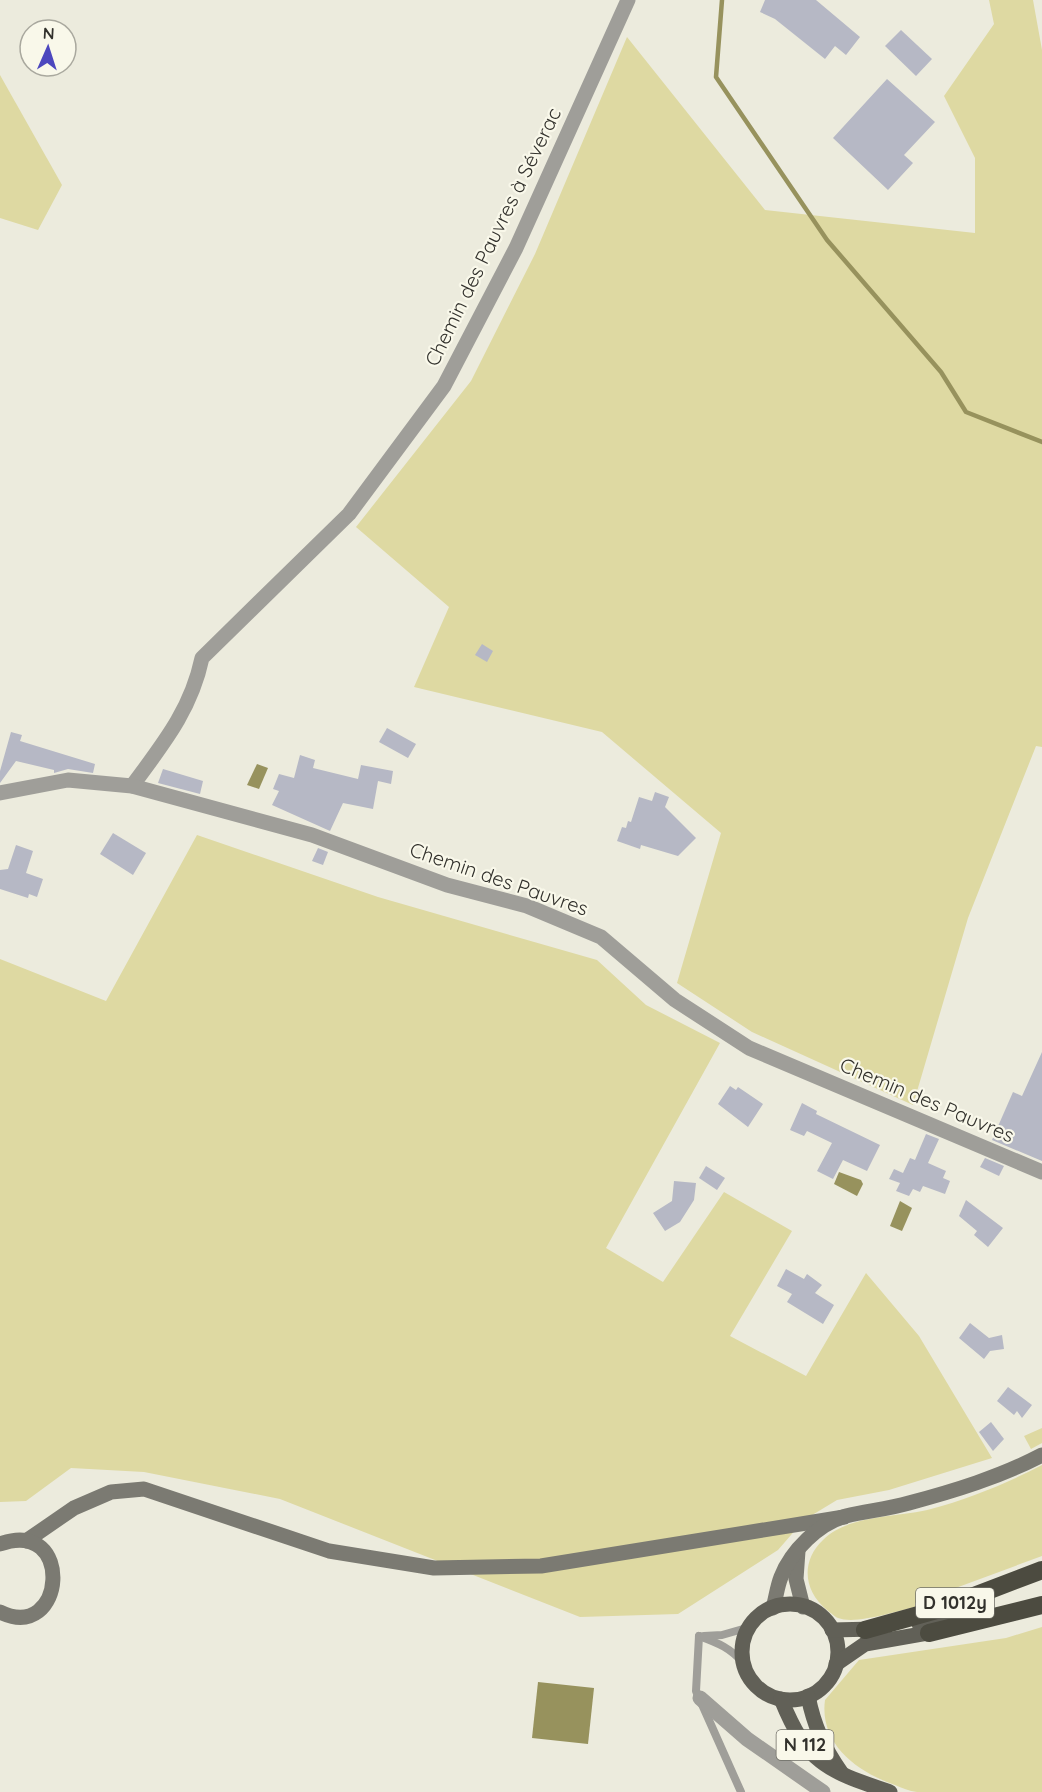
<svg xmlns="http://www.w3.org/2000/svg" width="1042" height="1792" viewBox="0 0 1042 1792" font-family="Quicksand,sans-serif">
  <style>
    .green { fill: #ded9a2 }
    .water { fill: #97925d }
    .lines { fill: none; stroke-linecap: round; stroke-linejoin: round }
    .stream { stroke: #97925d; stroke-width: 4.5 }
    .building { fill: #b6b8c5 }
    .lane { stroke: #9f9e99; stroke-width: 8 }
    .street { stroke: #9f9e99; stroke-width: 15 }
    .secondary { stroke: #7b7a72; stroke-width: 15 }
    .primary { stroke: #616057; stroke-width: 15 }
    .highway { stroke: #4c4b40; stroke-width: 18 }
    .labels { text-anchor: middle; stroke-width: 4.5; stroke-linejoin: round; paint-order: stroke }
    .shield { fill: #f9f8ea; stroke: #6e6d65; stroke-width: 1.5 }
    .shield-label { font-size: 18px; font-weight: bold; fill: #32312c }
    .street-label { font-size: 20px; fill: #32312c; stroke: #f9f8ea }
  </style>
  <rect width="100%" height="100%" fill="#ecebdd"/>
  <!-- green -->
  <g class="green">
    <polygon points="989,0 1033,0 1042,50 1042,747 1036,746 968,918 913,1105 752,1032 677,983 721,833 602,732 414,687 449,607 356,527 471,381 535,254 627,37 765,210 975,233 975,158 944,96 994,24"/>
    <polygon points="0,75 62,185 38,230 0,218"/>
    <polygon points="197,835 378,897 597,960 646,1005 720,1043 606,1248 663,1282 724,1192 792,1231 730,1336 806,1376 866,1273 919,1336 992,1458 889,1490 837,1500 804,1520 778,1550 678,1614 580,1617 280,1499 144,1472 71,1468 26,1501 0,1502 0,959 106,1001"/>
    <polygon points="1042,1428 1042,1443 1031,1449 1024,1436"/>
    <path d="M1042,1465V1556L915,1603V1607C896,1611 856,1625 838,1618C835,1617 831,1613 827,1610C804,1591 800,1562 823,1540C849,1514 897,1518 931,1509C968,1499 1008,1483 1042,1465Z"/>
    <path d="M1042,1627V1792C1001,1792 958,1792 917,1792C909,1791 902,1788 895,1785C857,1772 819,1744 825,1700L859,1660L1006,1638Z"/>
  </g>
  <!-- water -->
  <g class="water">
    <polygon points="257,764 268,768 259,789 247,785"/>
    <polygon points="839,1172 861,1180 863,1184 857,1196 834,1184"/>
    <polygon points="900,1201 912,1208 902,1231 890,1226"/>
    <polygon points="538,1682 594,1688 588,1744 532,1738"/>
  </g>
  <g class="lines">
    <!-- stream -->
    <polyline class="stream" points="722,0 716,77 827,240 941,372 966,412 1042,442"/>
  </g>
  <!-- building -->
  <g class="building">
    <polygon points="765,0 816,0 860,37 846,55 835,46 825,59 775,19 760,12"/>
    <polygon points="901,30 932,59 916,76 885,46"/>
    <polygon points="887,79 935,122 904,155 913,163 888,190 833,138"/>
    <polygon points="482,644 493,651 487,662 475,655"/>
    <polygon points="387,728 416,744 408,758 379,742"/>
    <polygon points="11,732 22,735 20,741 95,764 93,773 68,769 54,773 54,770 16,761 0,783 0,771"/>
    <polygon points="300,755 315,760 313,768 358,779 361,765 393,771 391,784 378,781 373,809 343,803 330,831 272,805 279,791 273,789 279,774 294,778"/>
    <polygon points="163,769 203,781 200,794 158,783"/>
    <polygon points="655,792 669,797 665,807 696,838 678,856 641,845 640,849 617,841 622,827 626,828 628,821 631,822 639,797 652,801"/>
    <polygon points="113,833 146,853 133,875 100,854"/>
    <polygon points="16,845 33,851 26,873 43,879 37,897 29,894 28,898 0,889 0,870 8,869"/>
    <polygon points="318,848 328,852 323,865 312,861"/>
    <polygon points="1042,1052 1042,1161 992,1140 1013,1092 1022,1096"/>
    <polygon points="730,1086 736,1090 738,1087 763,1104 748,1127 718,1104"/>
    <polygon points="802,1103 817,1111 816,1114 880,1145 867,1171 843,1160 833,1179 817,1171 832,1143 807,1131 804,1136 790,1130"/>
    <polygon points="926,1134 939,1139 928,1163 946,1171 943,1178 950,1181 945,1194 923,1186 920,1192 913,1189 909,1196 896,1191 900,1183 889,1179 894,1169 903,1173 910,1158 915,1160"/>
    <polygon points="985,1158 1004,1166 999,1176 980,1167"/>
    <polygon points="706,1166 725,1178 717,1190 699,1178"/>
    <polygon points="674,1181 696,1183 694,1200 680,1222 665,1231 653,1213 672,1201"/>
    <polygon points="966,1200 1003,1228 988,1247 974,1235 977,1231 959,1216"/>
    <polygon points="786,1269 804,1279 807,1274 822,1285 815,1293 834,1305 823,1324 787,1302 792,1294 777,1286"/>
    <polygon points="970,1323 989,1338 1002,1335 1004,1349 990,1351 984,1359 959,1338"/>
    <polygon points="1008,1387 1032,1405 1022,1418 1017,1411 1014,1415 997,1401"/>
    <polygon points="991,1422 1004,1439 993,1451 979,1432"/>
  </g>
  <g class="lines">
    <!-- lane -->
    <g class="lane">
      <polyline points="699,1636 696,1691 741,1792"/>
      <path d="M699,1636C718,1643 731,1648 744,1664"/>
      <polyline points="704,1636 722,1635 750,1627"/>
    </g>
    <!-- street -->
    <g class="street">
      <path d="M132,786C163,744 191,710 202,658L349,514L444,386L516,248L628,0"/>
      <polyline points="0,793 68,780 132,786 312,835 447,885 527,906 601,937 675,1000 749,1048 1042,1172"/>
      <polyline points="700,1698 747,1739 823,1792"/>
    </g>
    <!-- secondary -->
    <g class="secondary">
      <polyline points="26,1541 74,1508 111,1492 144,1489 329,1551 434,1568 541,1566 844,1517"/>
      <path d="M0,1544C75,1517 66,1644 0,1612"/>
      <polyline points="798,1551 796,1579 803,1607"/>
      <path d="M773,1608C776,1598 777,1587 781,1577C791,1551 819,1523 846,1516C867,1511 888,1509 909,1503C954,1491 1000,1477 1042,1455"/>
    </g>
    <!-- primary -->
    <g class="primary">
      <circle cx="790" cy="1652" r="48"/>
      <polyline points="919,1624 975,1613"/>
      <polyline points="832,1630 874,1629"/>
      <polyline points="836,1664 865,1644 939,1631"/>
      <path d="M808,1696C814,1726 824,1748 841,1772"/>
      <path d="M781,1699C808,1765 826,1770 890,1792"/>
    </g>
    <!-- highway -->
    <g class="highway">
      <polyline points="865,1630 940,1609 1042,1570"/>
      <polyline points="929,1633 1042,1605"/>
    </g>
  </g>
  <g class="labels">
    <!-- shield labels -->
    <g class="shield">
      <rect x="916" y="1588" width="78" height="30" rx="4.5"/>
      <rect x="776.5" y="1730" width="57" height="30" rx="4.5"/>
    </g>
    <g class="shield-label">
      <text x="955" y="1609">D 1012y</text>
      <text x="805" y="1751">N 112</text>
    </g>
    <!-- street labels -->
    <g class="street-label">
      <text transform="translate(493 237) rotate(-64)" y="7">Chemin des Pauvres à Séverac</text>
      <text transform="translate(499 879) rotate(19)" y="7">Chemin des Pauvres</text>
      <text transform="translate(927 1100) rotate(23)" y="7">Chemin des Pauvres</text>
    </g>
  </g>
  <!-- north arrow -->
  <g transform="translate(48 48) rotate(3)"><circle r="28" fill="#f9f8ea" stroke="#a9a89e" stroke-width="1.5"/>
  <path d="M0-4.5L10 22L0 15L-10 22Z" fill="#4c47be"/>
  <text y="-9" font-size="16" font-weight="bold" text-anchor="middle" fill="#32312c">N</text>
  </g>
</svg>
